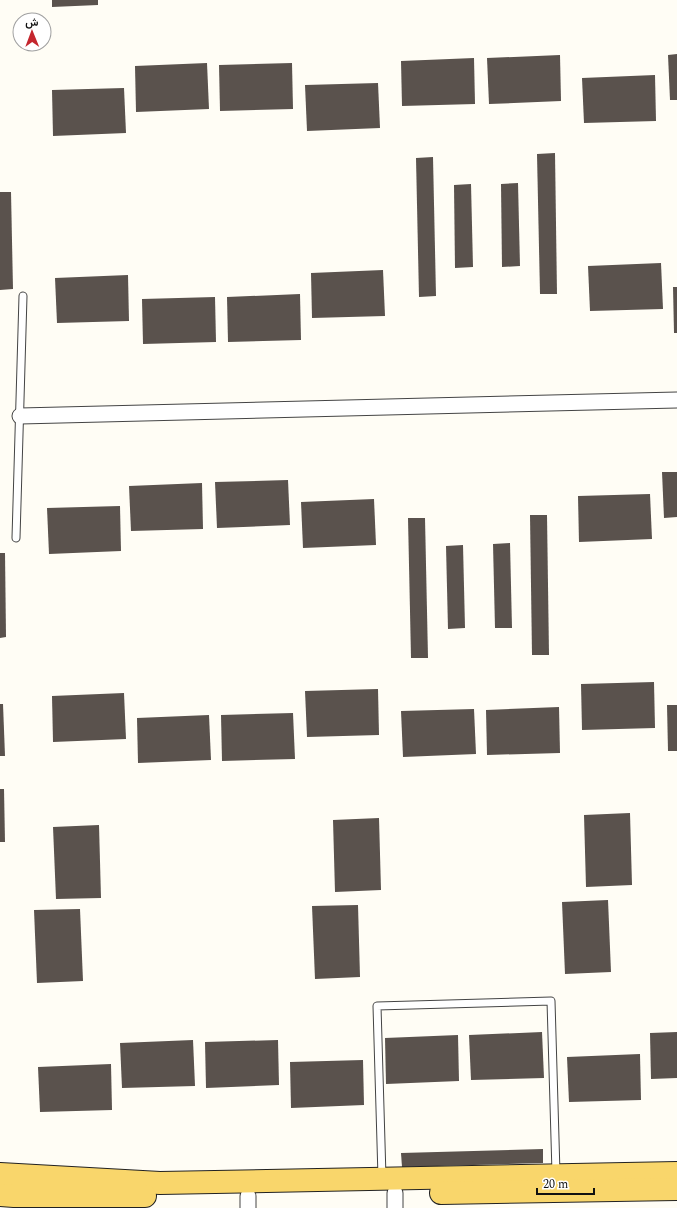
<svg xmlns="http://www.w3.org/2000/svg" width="677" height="1208" viewBox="0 0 677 1208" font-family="Spectral,Vazirmatn,serif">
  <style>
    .building { fill: #5a524d }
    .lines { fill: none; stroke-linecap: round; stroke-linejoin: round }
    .service-casing { stroke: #444; stroke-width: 9 }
    .minor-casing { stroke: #444; stroke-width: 17 }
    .primary-casing { stroke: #222; stroke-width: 24 }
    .service { stroke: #fff; stroke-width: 7 }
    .minor { stroke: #fff; stroke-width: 15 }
    .primary { stroke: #f9d66b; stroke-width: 22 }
  </style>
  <rect width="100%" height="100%" fill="#fffdf5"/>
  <!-- building -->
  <g class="building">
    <polygon points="52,0 98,0 98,5 52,7"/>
    <polygon points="677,54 677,100 670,100 668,55"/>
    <polygon points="560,55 561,101 489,104 487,58"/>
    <polygon points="474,58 475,104 402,106 401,61"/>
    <polygon points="207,63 209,109 136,112 135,66"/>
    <polygon points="292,63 293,109 220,111 219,65"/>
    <polygon points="655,75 656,121 584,123 582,78"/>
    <polygon points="378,83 380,128 307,131 305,85"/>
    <polygon points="124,88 126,133 53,136 52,90"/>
    <polygon points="555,153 557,294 540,294 537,154"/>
    <polygon points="433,157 436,296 419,297 416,158"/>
    <polygon points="518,183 520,266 502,267 501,184"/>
    <polygon points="471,184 473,267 455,268 454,185"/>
    <polygon points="0,192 11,192 13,289 0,290"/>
    <polygon points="661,263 663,309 590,311 588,266"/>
    <polygon points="383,270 385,316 312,318 311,273"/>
    <polygon points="128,275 129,321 57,323 55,278"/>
    <polygon points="673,287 677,287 677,333 674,333"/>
    <polygon points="300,294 301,340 228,342 227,297"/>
    <polygon points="215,297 216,342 143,344 142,299"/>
    <polygon points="662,472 677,472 677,517 664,518"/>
    <polygon points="288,480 290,525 217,528 215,482"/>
    <polygon points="202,483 203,529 131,531 129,486"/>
    <polygon points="650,494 652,539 579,542 578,496"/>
    <polygon points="374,499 376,545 303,548 301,502"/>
    <polygon points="120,506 121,551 49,554 47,508"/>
    <polygon points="530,515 547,515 549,655 532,655"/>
    <polygon points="408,518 425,518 428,658 411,658"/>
    <polygon points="510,543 512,628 495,628 493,544"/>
    <polygon points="463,545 465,628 448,629 446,546"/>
    <polygon points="0,553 5,553 6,637 0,638"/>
    <polygon points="654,682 655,728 582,730 581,684"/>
    <polygon points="378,689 379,735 307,737 305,691"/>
    <polygon points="124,693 126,739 53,742 52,696"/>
    <polygon points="0,704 3,704 5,756 0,756"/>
    <polygon points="667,705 677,705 677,751 668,751"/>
    <polygon points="559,707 560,753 487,755 486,710"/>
    <polygon points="474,709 476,754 403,757 401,711"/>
    <polygon points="293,713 295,759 222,761 221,715"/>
    <polygon points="209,715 211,760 138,763 137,718"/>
    <polygon points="0,789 4,789 5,842 0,842"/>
    <polygon points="630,813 632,885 586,887 584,815"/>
    <polygon points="379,818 381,890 335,892 333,820"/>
    <polygon points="99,825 101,898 56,899 53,827"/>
    <polygon points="608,900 611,972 565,974 562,902"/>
    <polygon points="358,905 360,977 315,979 312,906"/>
    <polygon points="80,909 83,981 37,983 34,910"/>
    <polygon points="542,1032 544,1078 471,1080 469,1035"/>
    <polygon points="677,1032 677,1078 651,1079 650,1033"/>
    <polygon points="458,1035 459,1081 386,1084 385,1038"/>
    <polygon points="193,1040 195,1086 122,1088 120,1043"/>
    <polygon points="278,1040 279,1085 206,1088 205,1042"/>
    <polygon points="640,1054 641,1100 569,1102 567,1057"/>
    <polygon points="363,1060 364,1105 291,1108 290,1062"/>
    <polygon points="111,1064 112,1110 40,1112 38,1067"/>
    <polygon points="543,1149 543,1163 402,1167 401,1153"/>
  </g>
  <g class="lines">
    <!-- service casing -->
    <g class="service-casing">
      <g id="service">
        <polyline points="16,538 23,296"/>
        <polyline points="382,1177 377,1006 551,1001 556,1173"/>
      </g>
    </g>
    <!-- minor casing -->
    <g class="minor-casing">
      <g id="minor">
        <polyline points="20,416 677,400"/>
        <polyline points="395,1193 395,1208"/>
        <polyline points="248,1196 248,1208"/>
      </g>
    </g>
    <!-- primary casing -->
    <g class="primary-casing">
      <g id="primary">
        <polyline points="0,1174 160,1183 677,1173"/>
        <polyline points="441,1193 677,1189"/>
        <polyline points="0,1195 14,1196 145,1196"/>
      </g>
    </g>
    <!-- service -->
    <use href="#service" class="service"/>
    <!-- minor -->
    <use href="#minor" class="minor"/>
    <!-- primary -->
    <use href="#primary" class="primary"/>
  </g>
  <!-- north arrow -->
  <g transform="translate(32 32) rotate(359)"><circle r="19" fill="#ffffff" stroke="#a0a0a0"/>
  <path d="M0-3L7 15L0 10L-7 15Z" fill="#c4262e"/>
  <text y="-6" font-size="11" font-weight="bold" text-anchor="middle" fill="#111111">ش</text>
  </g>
  <!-- scale -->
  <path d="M537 1188v6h57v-6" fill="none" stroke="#111111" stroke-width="2"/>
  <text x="543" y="1188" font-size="12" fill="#111111" stroke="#ffffff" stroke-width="3" paint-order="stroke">20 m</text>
</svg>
